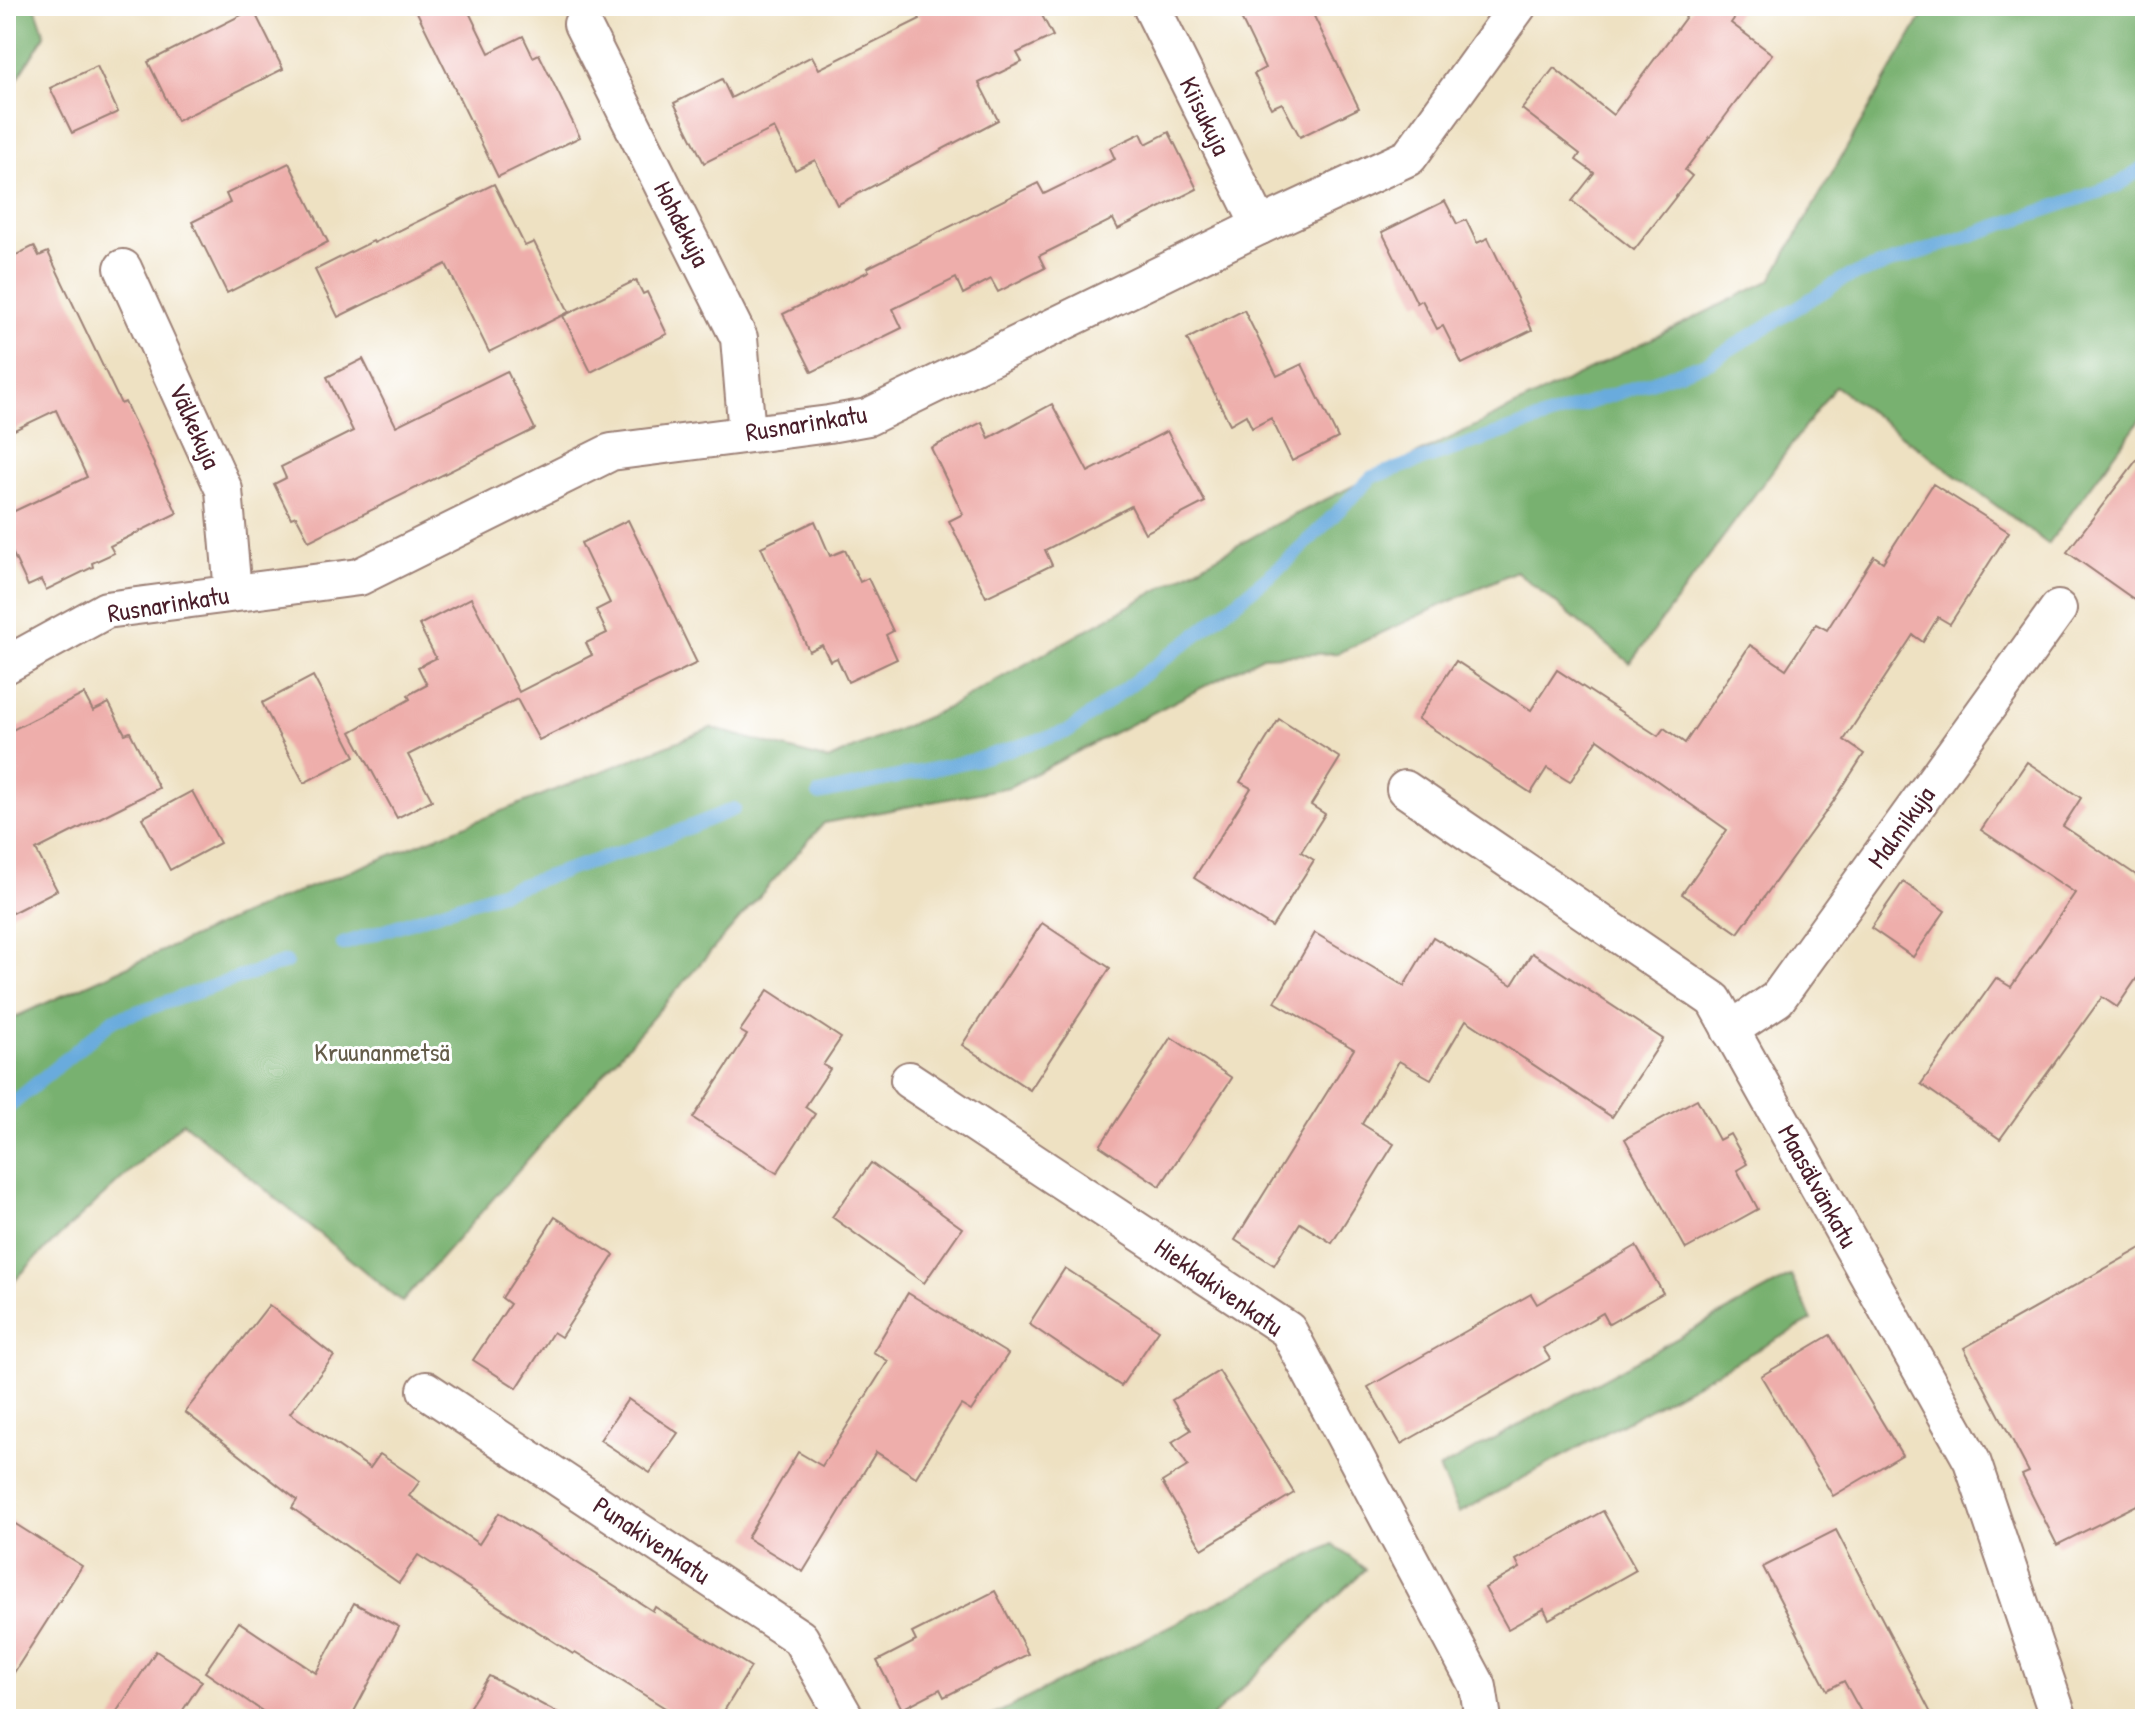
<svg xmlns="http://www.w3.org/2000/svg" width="2151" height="1725" viewBox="0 0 2151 1725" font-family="'Patrick Hand',sans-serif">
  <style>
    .forest { fill: #78b16f; stroke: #61684d; stroke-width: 2 }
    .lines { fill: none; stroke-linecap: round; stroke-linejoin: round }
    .stream { stroke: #69abdd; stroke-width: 14 }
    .building { fill: #eeaeab }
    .minor-casing { stroke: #9c8076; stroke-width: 40 }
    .minor { stroke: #fff; stroke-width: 36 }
    .labels { text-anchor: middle; stroke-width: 6; stroke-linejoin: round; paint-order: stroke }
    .street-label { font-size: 26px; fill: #4a1f2b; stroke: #fff }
    .park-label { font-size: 26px; fill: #645c49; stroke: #fff }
  </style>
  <rect width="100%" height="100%" fill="#fff"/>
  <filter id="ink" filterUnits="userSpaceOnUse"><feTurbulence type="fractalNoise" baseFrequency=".0125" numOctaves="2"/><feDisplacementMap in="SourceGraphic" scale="16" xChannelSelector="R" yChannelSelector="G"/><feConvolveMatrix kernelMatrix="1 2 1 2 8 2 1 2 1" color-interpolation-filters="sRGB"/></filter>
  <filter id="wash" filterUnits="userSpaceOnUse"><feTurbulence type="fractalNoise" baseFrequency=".006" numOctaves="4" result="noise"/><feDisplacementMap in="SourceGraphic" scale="32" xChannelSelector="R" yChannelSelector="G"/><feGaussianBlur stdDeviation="1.8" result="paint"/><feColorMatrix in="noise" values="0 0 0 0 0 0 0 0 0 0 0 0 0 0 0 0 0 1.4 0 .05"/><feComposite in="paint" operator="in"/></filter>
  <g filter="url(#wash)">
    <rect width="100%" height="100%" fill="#eee1c2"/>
    <!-- forest -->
    <g class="forest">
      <polygon points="6,6 35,6 45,35 6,97"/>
      <polygon points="1928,6 2145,6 2145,413 2048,544 1835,386 1630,663 1516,571 1338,653 1263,656 1009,787 824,823 402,1302 183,1122 38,1256 6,1290 6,1021 260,907 711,728 828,760 945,709 1276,524 1771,280"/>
      <polygon points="1791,1276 1812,1320 1459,1513 1439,1469"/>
      <polygon points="1333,1544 1365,1569 1210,1719 986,1719"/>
    </g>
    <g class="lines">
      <!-- stream -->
      <g class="stream">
        <polyline points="819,794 974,760 1069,731 1192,638 1291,558 1372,477 1709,362 1845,278 2118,185 2145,166"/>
        <polyline points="343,944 655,841 734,809"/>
        <polyline points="6,1109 113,1020 286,962"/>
      </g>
    </g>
    <g id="blocks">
      <!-- building -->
      <g class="building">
        <polygon points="414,6 466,6 489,53 523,36 533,57 539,54 580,137 498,177"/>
        <polygon points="913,6 1037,6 1053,36 1017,53 1022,62 979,83 998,120 837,205 815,160 795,170 774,128 704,163 674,103 722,79 731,98 812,56 819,69 920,19"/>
        <polygon points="1235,6 1309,6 1359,108 1300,137 1282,103 1271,108 1254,74 1265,68"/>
        <polygon points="1694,6 1743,6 1731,23 1772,54 1685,170 1692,176 1634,250 1572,201 1594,173 1576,160 1580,154 1522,109 1554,68 1613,115"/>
        <polygon points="253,9 283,69 177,121 148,62"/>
        <polygon points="97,66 118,112 72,133 50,88"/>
        <polygon points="1169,132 1197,189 1118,229 1113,219 1039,256 1045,268 998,292 991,279 963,294 956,278 893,309 902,328 812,372 783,314 869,271 867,268 1038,183 1044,194 1115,159 1110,148 1141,133 1146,144"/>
        <polygon points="289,163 328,242 227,293 192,222 230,203 226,194"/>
        <polygon points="494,184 525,246 534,242 569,312 489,352 446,264 338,317 315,270 373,241 374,243"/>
        <polygon points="1445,201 1457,224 1466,220 1477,243 1488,238 1532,330 1462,364 1443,326 1437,329 1422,300 1417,303 1382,232"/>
        <polygon points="34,246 39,256 48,252 121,404 125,402 177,513 110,546 114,553 92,563 93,567 46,590 41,580 28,586 6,539 6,515 87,477 56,410 6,434 6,260"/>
        <polygon points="636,280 643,294 647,292 667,334 591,372 563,316"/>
        <polygon points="1244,310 1277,376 1302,364 1338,438 1292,461 1271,418 1252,428 1246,415 1230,424 1187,339"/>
        <polygon points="363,359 396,426 507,371 535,429 309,541 296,516 291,518 274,484 286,478 281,467 353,431 327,377"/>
        <polygon points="1052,404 1088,472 1167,431 1205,502 1145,533 1131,506 1045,550 1052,565 986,597 949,521 963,514 931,448 982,422 989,438"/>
        <polygon points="2145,449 2145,607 2067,552"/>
        <polygon points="1933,484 2009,532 1950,624 1938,617 1923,642 1913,635 1844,740 1864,754 1833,802 1738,933 1682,894 1727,830 1598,739 1570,782 1547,768 1531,793 1418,719 1456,661 1531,710 1557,670 1658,736 1664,728 1685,743 1750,645 1786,669 1816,624 1827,630 1874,556 1883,562"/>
        <polygon points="628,520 697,663 539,740 517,699 408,755 432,800 397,818 351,732 410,699 408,695 427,685 418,667 436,658 419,625 471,598 519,692 592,655 586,643 607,633 596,610 610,603 581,543"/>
        <polygon points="815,521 830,556 845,550 860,582 868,578 893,631 886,635 897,659 848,682 837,658 830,661 822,645 809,651 761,547"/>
        <polygon points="313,676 355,756 304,783 262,703"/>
        <polygon points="84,694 93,711 109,703 125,734 130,732 159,788 36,850 57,890 6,916 6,733"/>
        <polygon points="1279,719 1340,758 1311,805 1325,814 1301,852 1314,860 1272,927 1194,878 1251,788 1240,782"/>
        <polygon points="2027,762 2081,798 2063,826 2145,881 2145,966 2117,1007 2102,997 2000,1139 1921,1084 1996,978 2011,987 2075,893 1981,830"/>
        <polygon points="192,791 220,843 170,870 142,818"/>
        <polygon points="1903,882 1945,911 1913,957 1871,928"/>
        <polygon points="1042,923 1110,968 1030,1090 962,1045"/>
        <polygon points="1315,933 1404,986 1433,937 1512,985 1532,953 1663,1039 1612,1117 1466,1020 1431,1079 1399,1061 1362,1124 1394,1144 1332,1243 1300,1223 1274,1265 1235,1240 1354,1049 1275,1002"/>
        <polygon points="768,990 841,1038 823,1065 830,1069 805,1107 815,1114 777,1173 693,1118 747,1035 740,1031"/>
        <polygon points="1171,1037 1232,1078 1160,1186 1100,1146"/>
        <polygon points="1697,1099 1719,1140 1730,1134 1747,1164 1737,1170 1758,1209 1686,1249 1625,1139"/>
        <polygon points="871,1163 962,1228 924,1283 832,1217"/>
        <polygon points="555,1217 614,1255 561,1337 553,1332 517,1388 473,1360 510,1304 502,1298"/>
        <polygon points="1636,1246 1663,1293 1609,1324 1603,1313 1543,1348 1550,1359 1401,1444 1368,1387 1531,1294 1537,1304"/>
        <polygon points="2145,1246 2145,1501 2057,1545 2022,1475 2029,1472 1964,1348"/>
        <polygon points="1065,1268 1159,1330 1121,1386 1029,1324"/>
        <polygon points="908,1293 1008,1354 971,1411 961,1405 916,1477 876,1452 803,1572 747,1538 798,1452 822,1466 888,1361 873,1352"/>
        <polygon points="269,1305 334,1356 290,1413 370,1468 380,1454 420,1481 409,1496 479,1544 499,1513 653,1611 655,1607 751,1667 719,1719 683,1719 575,1652 573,1654 418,1555 399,1583 292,1508 297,1500 185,1412"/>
        <polygon points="1830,1335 1902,1455 1833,1496 1761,1376"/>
        <polygon points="1219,1371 1294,1493 1202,1549 1162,1482 1188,1466 1172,1442 1191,1430 1172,1400"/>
        <polygon points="628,1399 678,1433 650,1473 600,1440"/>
        <polygon points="1603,1511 1636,1570 1549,1619 1544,1609 1508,1629 1485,1588 1520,1568 1516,1560"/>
        <polygon points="6,1518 82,1566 6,1685"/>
        <polygon points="1836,1530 1934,1719 1865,1719 1844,1681 1827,1690 1763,1567"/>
        <polygon points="995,1591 1028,1654 944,1697 940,1689 902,1709 877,1661 916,1641 912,1633"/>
        <polygon points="354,1603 399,1627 350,1719 274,1719 205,1672 239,1622 316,1673"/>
        <polygon points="156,1651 202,1681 177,1719 112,1719"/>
        <polygon points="489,1676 569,1719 462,1719"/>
      </g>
    </g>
  </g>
  <g filter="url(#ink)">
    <use href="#blocks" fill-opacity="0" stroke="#9c8076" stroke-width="2"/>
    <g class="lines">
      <!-- minor casing -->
      <g class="minor-casing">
        <g id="minor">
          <polyline points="1151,6 1260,226"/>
          <polyline points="582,24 739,338 747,434"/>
          <polyline points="123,268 224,490 233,593"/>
          <polyline points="6,665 106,610 359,577 611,452 829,424 868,417 1260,226 1409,157 1518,6"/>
          <polyline points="1405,789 1714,1000 1972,1461 2059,1719"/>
          <polyline points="1730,1030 1777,999 2058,609"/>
          <polyline points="909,1080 1288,1330 1478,1687 1483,1719"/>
          <polyline points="426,1390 800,1638 846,1719"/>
        </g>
      </g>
      <!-- minor -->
      <use href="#minor" class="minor"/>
    </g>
  </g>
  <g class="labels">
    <!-- street labels -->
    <g class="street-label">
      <text transform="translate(1205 116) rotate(64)" y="9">Kiisukuja</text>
      <text transform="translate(682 224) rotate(63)" y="9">Hohdekuja</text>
      <text transform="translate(806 423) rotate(-9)" y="9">Rusnarinkatu</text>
      <text transform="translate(195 426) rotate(66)" y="9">Välkekuja</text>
      <text transform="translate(168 604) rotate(-9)" y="9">Rusnarinkatu</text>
      <text transform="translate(1901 827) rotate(-54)" y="9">Malmikuja</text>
      <text transform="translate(1818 1186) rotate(61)" y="9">Maasälvänkatu</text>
      <text transform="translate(1219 1287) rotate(35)" y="9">Hiekkakivenkatu</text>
      <text transform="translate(652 1540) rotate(34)" y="9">Punakivenkatu</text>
    </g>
    <!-- park labels -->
    <g class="park-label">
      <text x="382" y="1061">Kruunanmetsä</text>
    </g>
  </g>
  <!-- margin -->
  <rect width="2151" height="1725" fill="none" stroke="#fff" stroke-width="32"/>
</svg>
